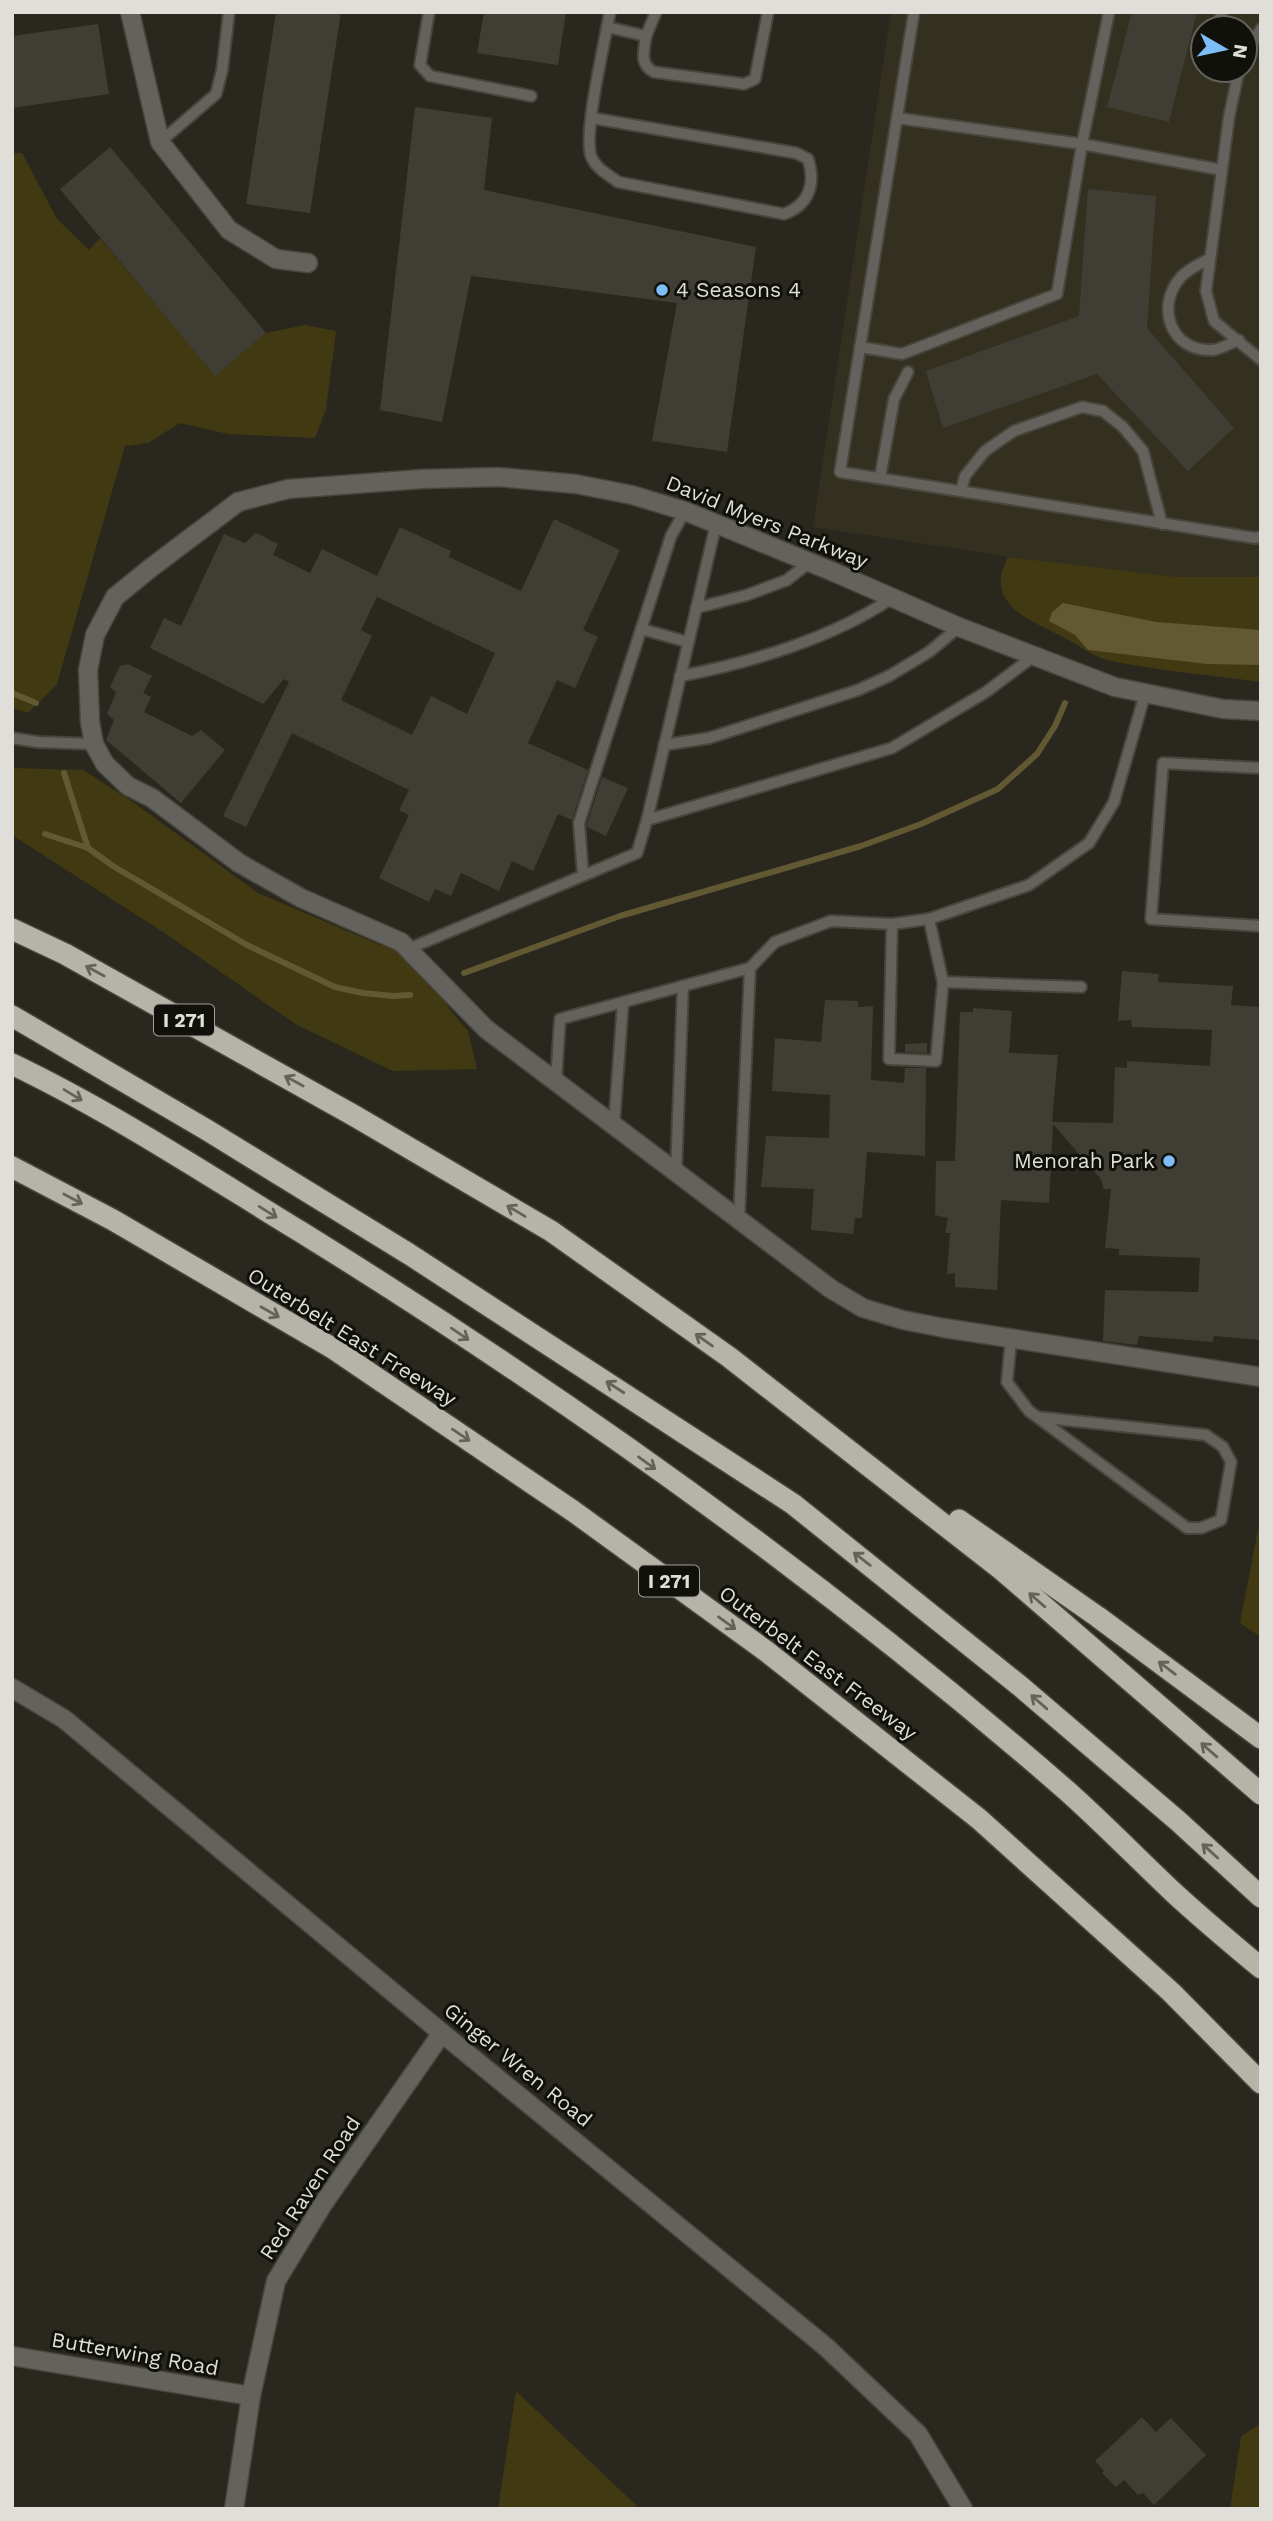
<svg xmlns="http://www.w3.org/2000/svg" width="1273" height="2521" viewBox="0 0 1273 2521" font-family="'Work Sans',sans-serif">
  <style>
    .built { fill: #333020; fill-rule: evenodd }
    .green { fill: #413911 }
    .water { fill: #625932 }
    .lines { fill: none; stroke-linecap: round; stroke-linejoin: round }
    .stream { stroke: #625932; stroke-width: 6 }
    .building { fill: #403e34; fill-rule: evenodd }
    .service-casing { stroke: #47453c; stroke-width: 14 }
    .minor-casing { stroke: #47453c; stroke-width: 21 }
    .motorway-casing { stroke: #47453c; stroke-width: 24 }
    .service { stroke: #63625d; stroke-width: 10 }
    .minor { stroke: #63625d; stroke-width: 18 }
    .motorway { stroke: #b6b4a8; stroke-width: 21 }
    .oneway { stroke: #64625a }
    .poi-dot { fill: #7dbef9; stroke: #11110c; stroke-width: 2.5 }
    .labels { text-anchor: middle; stroke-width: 6; stroke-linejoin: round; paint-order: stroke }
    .shield { fill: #11110c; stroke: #a1a09b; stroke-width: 2 }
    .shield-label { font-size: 19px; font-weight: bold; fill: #dfded8 }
    .poi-label { font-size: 21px; fill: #dfded8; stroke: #11110c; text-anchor: start }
    .street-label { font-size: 21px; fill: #dfded8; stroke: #11110c }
  </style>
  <rect width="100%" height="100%" fill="#2a281e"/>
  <!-- built -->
  <path class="built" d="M891,12H1261V595L813,527ZM1203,28H1245V70H1203Z"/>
  <!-- green -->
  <g class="green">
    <polygon points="12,153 22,153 57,219 89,250 100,238 215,375 266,333 305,325 336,331 326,409 315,438 228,434 180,423 148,443 125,446 57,684 28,713 12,708"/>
    <path d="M1008,557L1176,577H1261V682C1210,675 1157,671 1107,660C1093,656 1078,645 1065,638C1029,619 983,605 1008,557Z"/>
    <polygon points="12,768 83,770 133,802 258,893 378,944 414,955 451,1011 468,1031 477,1069 393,1071 297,1025 163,932 12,835"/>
    <polygon points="1261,1514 1261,1637 1240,1623"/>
    <polygon points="516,2391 640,2509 498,2509"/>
    <polygon points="1261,2423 1261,2509 1230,2509 1241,2437"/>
  </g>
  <!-- water -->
  <polygon class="water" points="1063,603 1156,622 1261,630 1261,665 1207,664 1088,650 1075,635 1049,621 1052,612"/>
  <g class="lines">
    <!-- stream -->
    <g class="stream">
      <polyline points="12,693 36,703"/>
      <polyline points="64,773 88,848"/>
      <polyline points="45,834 88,848 113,866 247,945 335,987 363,993 393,996 410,995"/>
      <polyline points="464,973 620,916 861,846 921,824 998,789 1037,754 1055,726 1065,703"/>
    </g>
  </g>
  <!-- building -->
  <g class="building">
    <polygon points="276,12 341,12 310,213 246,204"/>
    <polygon points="484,12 566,12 558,65 477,53"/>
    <polygon points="1132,12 1197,12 1169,122 1107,107"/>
    <polygon points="98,24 109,94 12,108 12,36"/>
    <polygon points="415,107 492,118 484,190 756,247 727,452 652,441 677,303 471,276 442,422 380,410"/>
    <polygon points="110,147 266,333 215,376 60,189"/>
    <polygon points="1088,189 1156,196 1147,328 1234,428 1188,471 1097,374 943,428 926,371 1079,316"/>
    <path d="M554,519L620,550L583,630L598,637L575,688L557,680L528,743L588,770L572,820L558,814L533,871L512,861L499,891L461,873L451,896L435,889L429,902L379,878L409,815L399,810L409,790L292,733L246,827L223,816L289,682L284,679L263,704L150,648L164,618L181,626L224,534L245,543L256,533L278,544L273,555L310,573L322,549L377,576L400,527L451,551L449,557L521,591ZM377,597L495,653L467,714L431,696L412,735L341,700L372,636L361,630Z"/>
    <polygon points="128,664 152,676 143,693 151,697 144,712 192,736 201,730 225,750 181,803 106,740 114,720 107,714 116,692 110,687 120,666"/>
    <polygon points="602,777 628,788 606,836 587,827 587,824"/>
    <polygon points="1122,971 1159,974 1158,982 1233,986 1231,1005 1261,1007 1261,1340 1214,1336 1213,1342 1139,1336 1137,1345 1103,1341 1105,1290 1198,1292 1200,1258 1119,1255 1119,1249 1105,1248 1111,1189 1104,1189 1100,1178 1053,1124 1049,1203 1001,1200 997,1290 955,1287 955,1273 947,1274 950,1233 945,1233 948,1218 935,1215 936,1161 955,1161 960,1012 973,1012 973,1008 1012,1011 1009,1053 1058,1055 1052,1122 1113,1123 1115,1067 1127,1068 1127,1061 1210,1066 1212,1030 1132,1027 1131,1020 1118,1021"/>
    <polygon points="825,1000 858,1001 858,1007 873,1006 871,1080 904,1083 905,1068 926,1068 925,1156 867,1152 862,1218 855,1218 853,1234 811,1230 814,1189 761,1187 766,1136 829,1138 830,1095 772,1091 775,1038 821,1042"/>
    <polygon points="927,1043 927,1053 905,1052 905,1044"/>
    <polygon points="1142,2417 1156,2432 1171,2418 1206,2455 1154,2505 1143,2493 1138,2495 1124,2480 1116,2487 1102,2473 1104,2471 1095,2461"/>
  </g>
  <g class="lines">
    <!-- service casing -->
    <g class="service-casing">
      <g id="service">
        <polyline points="429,12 420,65 430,76 531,96"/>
        <polyline points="914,12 840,472 1255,538 1261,537"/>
        <polyline points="607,27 610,12"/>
        <polyline points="1217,28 1222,12"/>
        <path d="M646,36C644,51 639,64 654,72L744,84L755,79L768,12"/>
        <polyline points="1245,54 1261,29"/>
        <polyline points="1239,70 1229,117 1206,291 1214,321 1261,360"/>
        <path d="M592,118L796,153L808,159C816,184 809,205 784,214L618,182C609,175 595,168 591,156C584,132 602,55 607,27L646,36L656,12"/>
        <polyline points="897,118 1082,144 1109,12"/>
        <polyline points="160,142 216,94 222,71 229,12"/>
        <path d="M1209,259C1200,264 1188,269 1181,277C1155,306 1170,352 1213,350C1221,349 1231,343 1239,340"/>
        <polyline points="860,347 902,354 1057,294 1082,144 1222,170"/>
        <polyline points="880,478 894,399 908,372"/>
        <polyline points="961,491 965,476 985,451 1014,431 1082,407 1103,411 1123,427 1143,451 1162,524"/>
        <polyline points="696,608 747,595 787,580 810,562"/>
        <polyline points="641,629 688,642"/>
        <path d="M680,676C750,663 833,638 892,598"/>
        <polyline points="12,738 38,742 94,744"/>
        <polyline points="664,745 709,738 858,690 889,676 929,652 959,627"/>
        <polyline points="1261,768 1163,763 1151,919 1261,926"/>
        <polyline points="647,820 716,524"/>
        <polyline points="583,875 579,823 671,536 685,511"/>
        <polyline points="892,924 929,919"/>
        <polyline points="408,949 637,853 647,820 892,748 986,692 1034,656"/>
        <polyline points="943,982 1081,987"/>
        <polyline points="556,1081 560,1019 750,968"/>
        <polyline points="614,1125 623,1002"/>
        <polyline points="676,1172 683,986"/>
        <polyline points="739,1219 750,968 775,942 831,921 892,924 889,1059 936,1061 943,982 929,919 1029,885 1089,843 1114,802 1145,694"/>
        <polyline points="1011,1339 1007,1382 1029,1411 1187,1528 1201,1528 1221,1520 1231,1462 1223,1447 1206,1435 1037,1417"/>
      </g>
    </g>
    <!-- minor casing -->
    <g class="minor-casing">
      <g id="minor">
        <polyline points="130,12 160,142 229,230 276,259 308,263"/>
        <polyline points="1261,711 1223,709 1115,687 959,627 836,573 685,511 632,495 576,484 498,477 422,479 288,489 238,502 148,570 115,597 95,635 88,670 90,722 94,744 105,764 128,786 152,798 239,863 301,898 401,942 486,1029 831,1289 863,1308 903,1320 944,1328 1261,1377"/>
        <polyline points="12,1688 64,1719 442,2033 826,2347 918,2434 963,2509"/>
        <polyline points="12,2356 251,2396"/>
        <polyline points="234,2509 251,2396 276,2281 323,2204 442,2033"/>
      </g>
    </g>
    <!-- motorway casing -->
    <g class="motorway-casing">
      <g id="motorway">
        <polyline points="12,929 65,954 353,1115 551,1231 729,1357 1002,1570 1261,1794"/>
        <polyline points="12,1016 207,1130 409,1254 793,1504 1020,1686 1178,1821 1261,1897"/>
        <path d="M12,1064C112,1112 206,1174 301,1232C569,1398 828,1583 1066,1790C1103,1823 1137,1858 1173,1892C1201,1918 1231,1943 1261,1968"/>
        <polyline points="12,1167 113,1220 334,1349 573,1511 766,1651 979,1819 1171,1992 1261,2083"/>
        <polyline points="959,1520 1098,1617 1261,1738"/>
      </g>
    </g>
    <!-- service -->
    <use href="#service" class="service"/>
    <!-- minor -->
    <use href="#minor" class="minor"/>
    <!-- motorway -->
    <use href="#motorway" class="motorway"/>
  </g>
  <!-- one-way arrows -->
  <defs><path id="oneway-shaft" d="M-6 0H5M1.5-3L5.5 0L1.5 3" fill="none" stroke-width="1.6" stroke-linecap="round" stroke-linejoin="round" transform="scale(1.75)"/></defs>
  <g class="oneway">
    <use href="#oneway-shaft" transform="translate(95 971) rotate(-151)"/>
    <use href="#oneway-shaft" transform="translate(294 1081) rotate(-151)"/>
    <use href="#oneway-shaft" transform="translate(73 1095) rotate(31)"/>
    <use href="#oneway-shaft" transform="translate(73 1199) rotate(28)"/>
    <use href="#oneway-shaft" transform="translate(516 1211) rotate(-149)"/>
    <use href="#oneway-shaft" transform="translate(268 1212) rotate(32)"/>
    <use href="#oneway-shaft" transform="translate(270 1312) rotate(30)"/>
    <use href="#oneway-shaft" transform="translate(460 1334) rotate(34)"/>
    <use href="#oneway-shaft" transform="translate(704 1340) rotate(-145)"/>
    <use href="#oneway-shaft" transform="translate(615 1387) rotate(-147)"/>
    <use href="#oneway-shaft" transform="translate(461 1435) rotate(34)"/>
    <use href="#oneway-shaft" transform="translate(647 1463) rotate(36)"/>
    <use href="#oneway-shaft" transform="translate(862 1559) rotate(-142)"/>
    <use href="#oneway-shaft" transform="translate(1037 1600) rotate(-139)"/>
    <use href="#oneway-shaft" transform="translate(727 1623) rotate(36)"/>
    <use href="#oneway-shaft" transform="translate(1167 1668) rotate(-143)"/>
    <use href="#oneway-shaft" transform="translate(1039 1702) rotate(-139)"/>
    <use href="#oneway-shaft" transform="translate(1209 1750) rotate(-139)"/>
    <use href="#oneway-shaft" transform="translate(1210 1851) rotate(-138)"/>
  </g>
  <!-- markers -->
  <g class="poi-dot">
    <circle cx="662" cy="290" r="7"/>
    <circle cx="1169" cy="1161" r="7"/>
  </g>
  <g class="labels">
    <!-- shield labels -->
    <g class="shield">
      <rect x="154" y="1004.5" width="60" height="31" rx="5"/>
      <rect x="639" y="1565.5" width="60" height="31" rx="5"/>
    </g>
    <g class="shield-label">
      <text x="184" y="1027">I 271</text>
      <text x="669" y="1588">I 271</text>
    </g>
    <!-- poi labels -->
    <g class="poi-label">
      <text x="676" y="297">4 Seasons 4</text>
      <text x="1155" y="1168" text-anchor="end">Menorah Park</text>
    </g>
    <!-- street labels -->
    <g class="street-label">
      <text transform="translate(767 522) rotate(22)" y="7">David Myers Parkway</text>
      <text transform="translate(352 1337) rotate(32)" y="7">Outerbelt East Freeway</text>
      <text transform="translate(818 1663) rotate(37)" y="7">Outerbelt East Freeway</text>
      <text transform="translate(518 2065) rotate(39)" y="7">Ginger Wren Road</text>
      <text transform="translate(310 2188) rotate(-57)" y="7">Red Raven Road</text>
      <text transform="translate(135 2354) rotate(10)" y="7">Butterwing Road</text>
    </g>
  </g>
  <!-- border -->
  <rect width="1273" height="2521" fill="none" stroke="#dfded8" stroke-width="28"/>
  <!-- north arrow -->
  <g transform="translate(1224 49) rotate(99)"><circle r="33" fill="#11110c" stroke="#63635e" stroke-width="2"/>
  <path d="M0-5L12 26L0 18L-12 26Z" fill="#7dbef9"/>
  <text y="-10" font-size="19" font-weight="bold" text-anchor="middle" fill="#dfded8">N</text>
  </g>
</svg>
